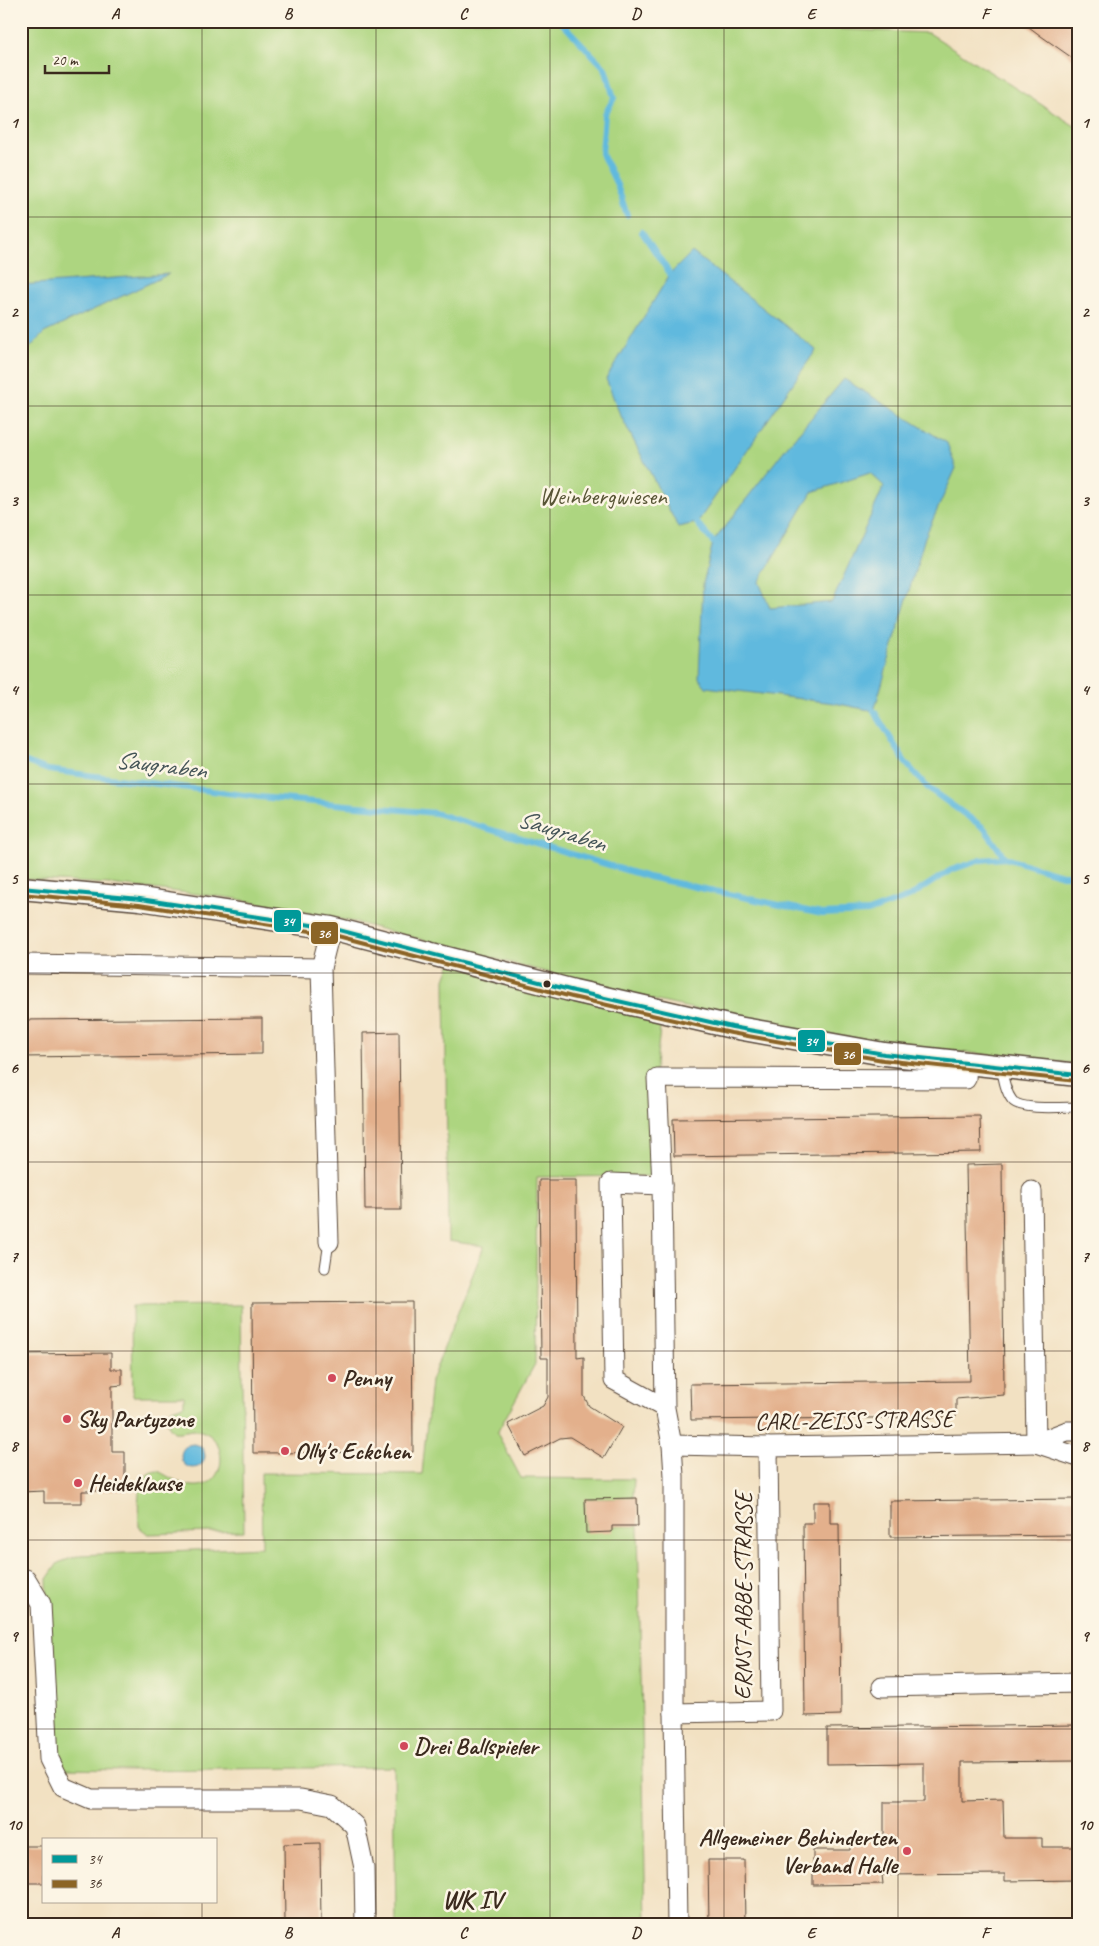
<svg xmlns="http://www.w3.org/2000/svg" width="1099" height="1946" viewBox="0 0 1099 1946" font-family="Caveat,sans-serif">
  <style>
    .green { fill: #add580; stroke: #74804f }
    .water { fill: #60b9de; stroke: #4e727e; fill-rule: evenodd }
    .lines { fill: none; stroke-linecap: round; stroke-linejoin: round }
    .stream { stroke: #60b9de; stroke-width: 6 }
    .building { fill: #e3b08c }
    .service-casing { stroke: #564537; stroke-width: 11 }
    .minor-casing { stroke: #564537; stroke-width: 21 }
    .tertiary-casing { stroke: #564537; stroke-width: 25 }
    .service { stroke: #fff; stroke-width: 9 }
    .minor { stroke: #fff; stroke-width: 19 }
    .tertiary { stroke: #fff; stroke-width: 22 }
    .bus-1-casing { stroke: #fcf5e5; stroke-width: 8 }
    .bus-2-casing { stroke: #fcf5e5; stroke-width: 8 }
    .bus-1 { stroke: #099; stroke-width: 4 }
    .bus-2 { stroke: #8b6425; stroke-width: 4 }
    .grid { fill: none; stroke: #3b2a1e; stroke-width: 1; stroke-opacity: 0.55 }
    .bus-dot { fill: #3b2a1e; stroke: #fcf5e5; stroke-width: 2 }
    .poi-dot { fill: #d1495b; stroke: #fcf5e5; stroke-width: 2 }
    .labels { text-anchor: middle; stroke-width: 5; stroke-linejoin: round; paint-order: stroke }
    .park-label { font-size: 24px; fill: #585536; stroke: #fcf5e5 }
    .poi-label { font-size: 24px; font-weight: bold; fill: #3b2a1e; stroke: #fcf5e5; text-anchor: start }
    .street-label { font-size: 24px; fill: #3b2a1e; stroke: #fcf5e5 }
    .water-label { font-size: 25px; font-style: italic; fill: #465558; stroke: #fcf5e5 }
    .neighbourhood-label { font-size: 25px; font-weight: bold; fill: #3b2a1e; stroke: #fcf5e5 }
    .line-badge { stroke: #fcf5e5; stroke-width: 2 }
    .badge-label { font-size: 14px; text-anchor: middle; font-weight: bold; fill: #fff }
    .neatline { fill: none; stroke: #3b2a1e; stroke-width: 2 }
    .grid-label { font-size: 16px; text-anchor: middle; font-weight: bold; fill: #3b2a1e }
  </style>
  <rect width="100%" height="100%" fill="#fcf5e5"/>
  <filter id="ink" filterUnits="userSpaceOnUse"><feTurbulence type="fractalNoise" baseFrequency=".02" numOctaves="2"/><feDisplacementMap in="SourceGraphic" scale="10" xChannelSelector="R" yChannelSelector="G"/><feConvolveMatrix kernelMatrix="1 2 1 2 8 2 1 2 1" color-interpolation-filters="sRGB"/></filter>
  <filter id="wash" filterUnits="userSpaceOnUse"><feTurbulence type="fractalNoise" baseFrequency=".0096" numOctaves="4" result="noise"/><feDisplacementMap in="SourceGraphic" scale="20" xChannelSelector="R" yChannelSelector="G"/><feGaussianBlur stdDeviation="1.12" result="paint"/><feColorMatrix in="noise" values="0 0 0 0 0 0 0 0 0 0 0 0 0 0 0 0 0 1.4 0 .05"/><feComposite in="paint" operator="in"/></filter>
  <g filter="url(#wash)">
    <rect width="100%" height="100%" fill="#f2e1c2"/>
    <!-- green -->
    <g class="green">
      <polygon points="21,21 829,21 830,29 929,33 1078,128 1078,1064 911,1047 774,1026 657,1001 354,922 232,898 109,884 21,879"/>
      <polygon points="451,963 662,1011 655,1074 657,1176 537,1177 535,1364 497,1433 521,1478 634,1479 633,1498 585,1499 586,1532 612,1526 638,1526 646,1925 396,1925 394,1767 129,1770 62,1769 52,1746 47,1579 58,1563 80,1555 262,1547 261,1473 422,1474 431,1381 484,1246 448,1241 445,979"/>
      <path d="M241,1305L244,1531L148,1534L139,1527C139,1510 133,1472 158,1471C170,1477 180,1485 193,1486C226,1489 231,1440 201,1431C192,1428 184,1433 174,1432C170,1428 166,1423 166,1416L172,1409L184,1405V1396H133L132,1306Z"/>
    </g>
    <!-- water -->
    <g class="water">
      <polygon points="692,252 816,350 697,523 678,527 619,412 606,379 670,274"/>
      <polygon points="169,274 44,333 21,357 21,285"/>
      <path d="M844,379L947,443L956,468L925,537L874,711L834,703L706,687L699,678L703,584L713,542L786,448ZM870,473L884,486L832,602L770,608L759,582L812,492Z"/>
      <circle cx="193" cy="1456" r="12"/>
    </g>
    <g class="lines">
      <!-- stream -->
      <g class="stream">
        <polyline points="560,21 605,68 614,98 605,114 602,154 617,185 627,215"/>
        <polyline points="642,232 670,274"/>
        <polyline points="697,523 713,542"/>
        <polyline points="874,711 905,762 928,788 984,828 1005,858"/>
        <polyline points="21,760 48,770 259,797 435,813 648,877 822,914 868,912 909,897 951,870 981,860 1005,858 1062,875 1078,875"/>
      </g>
    </g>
    <g id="blocks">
      <!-- building -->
      <g class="building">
        <polygon points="1021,21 1078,21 1078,62 1041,36"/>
        <polygon points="262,1018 262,1054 21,1057 21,1020"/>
        <polygon points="399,1032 401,1210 365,1210 363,1033"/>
        <polygon points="980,1116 981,1152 674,1156 673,1119"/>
        <polygon points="1002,1164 1004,1395 956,1399 956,1417 691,1420 690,1384 970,1381 966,1165"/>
        <polygon points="539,1180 576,1180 577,1358 584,1357 584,1396 589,1406 622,1427 604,1458 570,1437 560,1438 525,1456 508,1424 543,1406 548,1397 548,1358 541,1358"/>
        <polygon points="412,1302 413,1452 253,1453 252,1303"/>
        <polygon points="111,1353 111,1369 122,1369 122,1385 112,1386 112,1452 125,1452 125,1491 82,1491 82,1503 44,1503 44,1491 21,1492 21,1354"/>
        <polygon points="637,1498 638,1526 612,1526 612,1532 586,1533 585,1499"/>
        <polygon points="1078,1499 1078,1535 890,1537 890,1501"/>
        <polygon points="813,1502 830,1502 830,1523 839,1523 841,1715 805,1716 803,1523 813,1523"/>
        <polygon points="1078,1725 1078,1761 962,1762 962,1801 1003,1800 1004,1838 1042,1838 1042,1847 1078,1847 1078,1880 1005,1881 1005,1874 882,1875 883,1884 813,1885 813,1850 850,1850 850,1840 884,1840 884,1802 924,1802 924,1763 827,1764 827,1728"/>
        <polygon points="320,1843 321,1925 285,1925 284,1844"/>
        <rect x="21" y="1846" width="23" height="37"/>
        <polygon points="708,1860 744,1860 745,1925 709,1925"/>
      </g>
    </g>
  </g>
  <g filter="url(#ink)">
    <use href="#blocks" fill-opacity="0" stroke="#564537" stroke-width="1"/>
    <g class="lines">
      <!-- service casing -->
      <g class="service-casing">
        <g id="service">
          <path d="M1001,1066C1003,1077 1005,1091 1012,1100C1020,1111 1064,1107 1078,1107"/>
          <polyline points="325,1268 329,1242"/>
        </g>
      </g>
      <!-- minor casing -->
      <g class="minor-casing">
        <g id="minor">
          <polyline points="21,964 321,968"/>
          <polyline points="662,1185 657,1078 966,1079 967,1062"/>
          <polyline points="1032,1191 1036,1443"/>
          <polyline points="329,1242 321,968 331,928"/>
          <polyline points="665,1408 614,1380 611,1183 662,1185 665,1408 672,1445 674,1476 674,1713 677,1925"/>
          <polyline points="1036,1443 1078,1457"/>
          <polyline points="672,1445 768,1447 1036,1443 1067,1431 1078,1431"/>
          <polyline points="21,1578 26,1579 41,1604 49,1759 63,1787 91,1799 301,1799 332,1805 355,1826 364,1868 365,1925"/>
          <polyline points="882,1687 1078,1683"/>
          <polyline points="674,1713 771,1711 768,1447"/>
        </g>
      </g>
      <!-- tertiary casing -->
      <g class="tertiary-casing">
        <polyline id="tertiary" points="21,888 140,899 331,928 574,991 732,1027 884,1054 1078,1075"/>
      </g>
      <!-- service -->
      <use href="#service" class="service"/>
      <!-- minor -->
      <use href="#minor" class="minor"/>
      <!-- tertiary -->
      <use href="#tertiary" class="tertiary"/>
      <!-- bus-1 casing -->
      <g class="bus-1-casing">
        <polyline id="bus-1" points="21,888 140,899 331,928 574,991 732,1027 884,1054 1078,1075"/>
      </g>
      <!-- bus-2 casing -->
      <g class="bus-2-casing">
        <polyline id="bus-2" points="21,894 139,905 330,934 572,997 731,1033 883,1060 1077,1081"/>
      </g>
      <!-- bus-1 -->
      <use href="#bus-1" class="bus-1"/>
      <!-- bus-2 -->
      <use href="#bus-2" class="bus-2"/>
    </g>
  </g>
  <!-- grid -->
  <path class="grid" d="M202,21V1840M376,21V1925M550,21V1925M724,21V1925M898,21V1925M21,217H1078M21,406H1078M21,595H1078M21,784H1078M21,973H1078M21,1162H1078M21,1351H1078M21,1540H1078M21,1729H1078M202,1902V1925"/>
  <!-- markers -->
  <circle class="bus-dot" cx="547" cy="984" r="4.5"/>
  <g class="poi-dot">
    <circle cx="332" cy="1378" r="5"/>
    <circle cx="67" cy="1419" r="5"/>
    <circle cx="285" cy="1451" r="5"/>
    <circle cx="78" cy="1483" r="5"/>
    <circle cx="404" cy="1746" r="5"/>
    <circle cx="907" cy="1851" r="5"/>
  </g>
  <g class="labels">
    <!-- park labels -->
    <g class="park-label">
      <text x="603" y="504">Weinbergwiesen</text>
    </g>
    <!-- poi labels -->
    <g class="poi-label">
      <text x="342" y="1386">Penny</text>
      <text x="77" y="1427">Sky Partyzone</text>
      <text x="295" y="1459">Olly's Eckchen</text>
      <text x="88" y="1491">Heideklause</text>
      <text x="414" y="1754">Drei Ballspieler</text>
      <text x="897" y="1845" text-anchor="end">Allgemeiner Behinderten<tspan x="897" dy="28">Verband Halle</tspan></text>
    </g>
    <!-- street labels -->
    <g class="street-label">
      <text transform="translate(854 1420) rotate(-1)" y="8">CARL-ZEISS-STRASSE</text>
      <text transform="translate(743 1596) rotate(-90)" y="8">ERNST-ABBE-STRASSE</text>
    </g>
    <!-- water labels -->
    <g class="water-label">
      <text transform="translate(161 764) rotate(7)" y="9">Saugraben</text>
      <text transform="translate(562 830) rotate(17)" y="9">Saugraben</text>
    </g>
    <!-- neighbourhood labels -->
    <g class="neighbourhood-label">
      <text x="472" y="1908">WK IV</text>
    </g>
  </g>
  <g class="line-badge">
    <rect x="273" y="909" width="29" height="24" rx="5" fill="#099"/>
    <rect x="310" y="921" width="29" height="24" rx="5" fill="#8b6425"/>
    <rect x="797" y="1029" width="29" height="24" rx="5" fill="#099"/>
    <rect x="833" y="1042" width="29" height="24" rx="5" fill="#8b6425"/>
  </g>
  <g class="badge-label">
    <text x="288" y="926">34</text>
    <text x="324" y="938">36</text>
    <text x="811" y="1046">34</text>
    <text x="848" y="1059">36</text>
  </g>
  <!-- margin -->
  <rect width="1099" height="1946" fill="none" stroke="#fcf5e5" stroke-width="55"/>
  <!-- legend -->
  <rect x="42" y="1838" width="175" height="65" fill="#fcf5e5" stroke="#afa495"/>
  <rect x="52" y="1855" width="25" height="8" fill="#009999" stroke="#afa495"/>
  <text x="88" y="1864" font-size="15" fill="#3b2a1e">34</text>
  <rect x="52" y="1880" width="25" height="8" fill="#8b6425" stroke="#afa495"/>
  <text x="88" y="1888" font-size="15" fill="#3b2a1e">36</text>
  <!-- scale -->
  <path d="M45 65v8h64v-8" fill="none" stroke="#3b2a1e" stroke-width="2.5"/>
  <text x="52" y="65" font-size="15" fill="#3b2a1e" stroke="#fcf5e5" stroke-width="4" paint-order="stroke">20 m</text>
  <rect x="28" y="28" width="1044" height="1890" class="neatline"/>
  <g class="grid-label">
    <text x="115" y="19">A</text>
    <text x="288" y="19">B</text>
    <text x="463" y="19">C</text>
    <text x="636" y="19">D</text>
    <text x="811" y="19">E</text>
    <text x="985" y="19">F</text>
    <text x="14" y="128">1</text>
    <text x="1085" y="128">1</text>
    <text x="14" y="317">2</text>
    <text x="1085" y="317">2</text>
    <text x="14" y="506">3</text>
    <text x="1085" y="506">3</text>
    <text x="14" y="695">4</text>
    <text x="1085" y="695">4</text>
    <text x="14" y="884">5</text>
    <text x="1085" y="884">5</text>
    <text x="14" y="1073">6</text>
    <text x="1085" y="1073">6</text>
    <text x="14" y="1262">7</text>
    <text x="1085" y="1262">7</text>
    <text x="14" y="1451">8</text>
    <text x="1085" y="1451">8</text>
    <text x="14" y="1641">9</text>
    <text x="1085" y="1641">9</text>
    <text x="14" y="1830">10</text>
    <text x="1085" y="1830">10</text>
    <text x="115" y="1938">A</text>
    <text x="288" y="1938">B</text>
    <text x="463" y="1938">C</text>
    <text x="636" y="1938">D</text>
    <text x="811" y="1938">E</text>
    <text x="985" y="1938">F</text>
  </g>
</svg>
